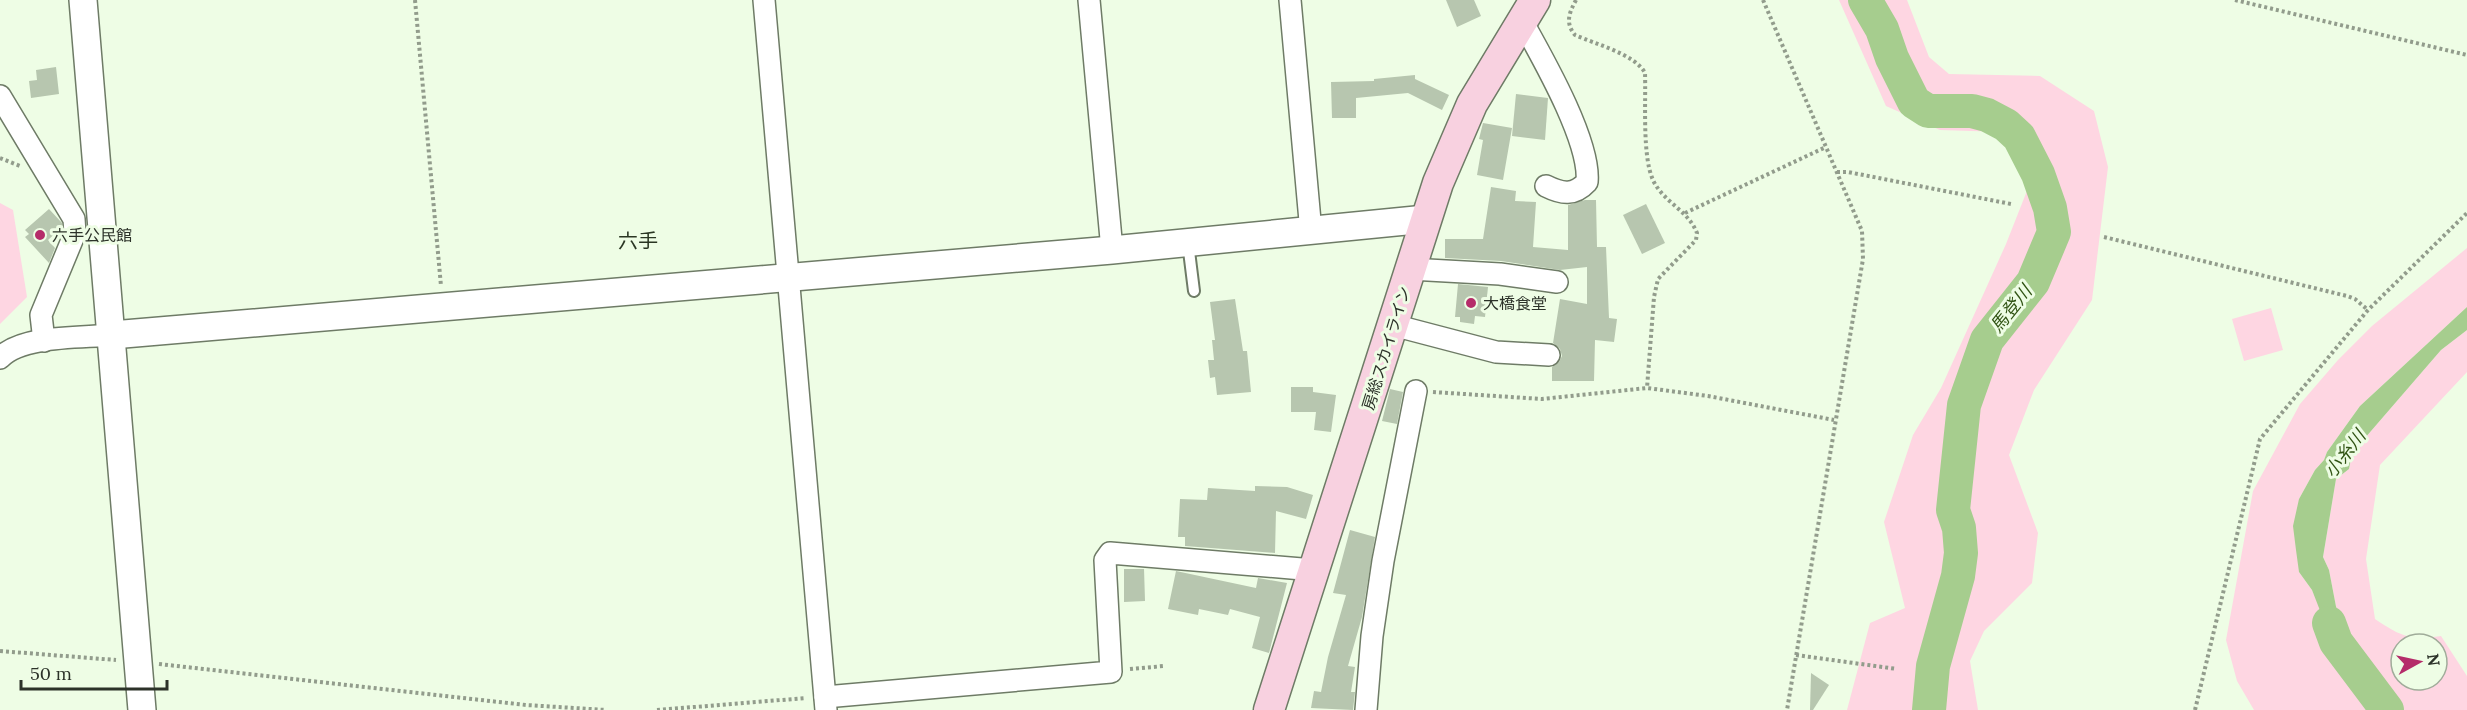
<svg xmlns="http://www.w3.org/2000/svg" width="2467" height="710" viewBox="0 0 2467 710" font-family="Lora,'Noto Sans JP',serif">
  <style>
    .green { fill: #fed6e2; fill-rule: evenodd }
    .water { fill: #a6cd8e }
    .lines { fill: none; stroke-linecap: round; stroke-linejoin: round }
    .river { stroke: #a6cd8e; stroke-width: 34 }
    .building { fill: #b7c6af }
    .service-casing { stroke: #6e7b66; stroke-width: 14 }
    .minor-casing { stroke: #6e7b66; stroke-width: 24 }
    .tertiary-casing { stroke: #6e7b66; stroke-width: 30 }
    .secondary-casing { stroke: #6e7b66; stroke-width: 33 }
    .path { stroke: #929c8c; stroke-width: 4; stroke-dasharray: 3 3; stroke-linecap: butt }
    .service { stroke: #fff; stroke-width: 10 }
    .minor { stroke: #fff; stroke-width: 21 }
    .tertiary { stroke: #fff; stroke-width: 27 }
    .secondary { stroke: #f8d1e0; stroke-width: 30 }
    .poi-dot { fill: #b52c6a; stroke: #eefde5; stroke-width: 2 }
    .labels { text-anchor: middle; stroke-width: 6; stroke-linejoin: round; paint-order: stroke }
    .poi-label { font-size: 16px; fill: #2c3229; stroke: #eefde5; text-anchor: start }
    .street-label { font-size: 16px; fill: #2c3229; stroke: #eefde5 }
    .water-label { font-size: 18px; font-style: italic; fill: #315414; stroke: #eefde5 }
    .quarter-label { font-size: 20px; fill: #2a3623; stroke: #eefde5 }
  </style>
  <rect width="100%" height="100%" fill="#eefde5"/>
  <!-- green -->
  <g class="green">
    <polygon points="1839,0 1907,0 1929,57 1949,74 2040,76 2094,111 2108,167 2092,300 2034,390 2009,455 2038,533 2032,583 1984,631 1970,661 1978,710 1847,710 1870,623 1905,608 1884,522 1913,435 1941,388 2006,244 2036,168 2003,132 1940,130 1886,106"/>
    <polygon points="0,203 13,210 27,297 0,324"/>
    <path d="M2467,248V307L2360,406L2327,452L2324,460L2315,470L2299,499V572L2312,590L2323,615L2352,663L2356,656L2347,629L2338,617L2329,570L2323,557L2336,479L2349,469L2352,453L2441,350L2467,330V372L2380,465L2366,559L2375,619C2402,637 2409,640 2441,636L2467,676V710H2254L2237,681L2226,640L2253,491L2300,404L2338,360L2372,326ZM2401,644H2437V680H2401Z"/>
    <polygon points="2271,308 2283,350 2244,361 2232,319"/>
  </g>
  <!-- water -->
  <polygon class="water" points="2467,307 2467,330 2441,350 2352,453 2349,469 2336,479 2323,557 2329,570 2338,617 2347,629 2356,656 2352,663 2342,658 2335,649 2312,590 2299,572 2296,550 2293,526 2299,499 2315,470 2324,460 2327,452 2360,406"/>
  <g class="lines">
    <!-- river -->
    <g class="river">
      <polyline points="1865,0 1882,29 1892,58 1914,102 1928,111 1972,111 1987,115 2006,125 2019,137 2038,174 2050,208 2054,232 2033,282 1987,340 1964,405 1953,510 1959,528 1961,553 1958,576 1933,666 1929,710"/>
      <polyline points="2329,623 2336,642 2387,710"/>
    </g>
  </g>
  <!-- building -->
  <g class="building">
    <polygon points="1446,0 1474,0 1481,16 1457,27"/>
    <polygon points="56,67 59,94 31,98 29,81 37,80 36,70"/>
    <polygon points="1415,75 1415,79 1449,95 1442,110 1408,93 1356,98 1356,118 1332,118 1331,82 1374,81 1374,79"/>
    <polygon points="1516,94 1548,98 1545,140 1512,136"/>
    <polygon points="1483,123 1512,128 1503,180 1477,175 1483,140 1479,139"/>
    <polygon points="1491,187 1516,191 1515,201 1536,202 1533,247 1568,250 1568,205 1585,200 1596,200 1597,247 1606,247 1609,318 1617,319 1614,342 1595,340 1594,381 1552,381 1552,367 1559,362 1562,356 1560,349 1553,343 1560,299 1587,304 1587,267 1560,270 1501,261 1445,258 1445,239 1483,239"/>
    <polygon points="1646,204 1665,243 1642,254 1623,215"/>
    <polygon points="49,209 62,223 62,227 48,240 55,248 49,263 25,237 29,234 25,230"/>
    <polygon points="1458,284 1488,287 1485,317 1475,316 1474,324 1460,322 1460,317 1455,317"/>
    <polygon points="1235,299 1243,351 1247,351 1251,392 1217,395 1215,377 1210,378 1208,360 1214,360 1212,340 1215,340 1210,302"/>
    <polygon points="1291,387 1313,387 1313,392 1336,395 1331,432 1314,430 1316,412 1291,412"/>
    <polygon points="1390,389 1403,392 1397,424 1382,421"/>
    <polygon points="1255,486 1287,487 1313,495 1306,519 1276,511 1275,553 1185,546 1185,537 1178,537 1180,499 1207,500 1208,488 1255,491"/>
    <polygon points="1350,530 1375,537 1362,617 1348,666 1355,667 1351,692 1355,692 1353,710 1311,708 1314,691 1321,692 1328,657 1346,595 1333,593"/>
    <polygon points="1124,569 1144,569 1145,601 1124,602"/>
    <polygon points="1176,571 1256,588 1258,578 1287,583 1269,653 1252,648 1260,617 1230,609 1228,615 1199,609 1198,615 1168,609"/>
    <polygon points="1811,673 1829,685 1813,710 1810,710"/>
  </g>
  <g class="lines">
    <!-- service casing -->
    <g class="service-casing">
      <polyline id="service" points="1188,243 1194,291"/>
    </g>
    <!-- minor casing -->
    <g class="minor-casing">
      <g id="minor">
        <polyline points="764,0 826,710"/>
        <polyline points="1089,0 1112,250"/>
        <polyline points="1290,0 1311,232"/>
        <path d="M1522,21C1542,57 1591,142 1587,182C1574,196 1562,194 1546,186"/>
        <polyline points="0,96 74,219 75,233 41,315 44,341"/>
        <polyline points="1410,269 1500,274 1557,282"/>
        <polyline points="1393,325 1496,352 1549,355"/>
        <path d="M0,358C22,335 81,338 112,335"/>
        <polyline points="825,697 1111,672 1105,560 1110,553 1314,570"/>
        <polyline points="1366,710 1372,636 1383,561 1416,391"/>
      </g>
    </g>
    <!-- tertiary casing -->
    <g class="tertiary-casing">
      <g id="tertiary">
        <polyline points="83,0 142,710"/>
        <polyline points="112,335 1112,250 1426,219"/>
      </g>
    </g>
    <!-- secondary casing -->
    <g class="secondary-casing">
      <polyline id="secondary" points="1269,710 1438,183 1472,104 1535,0"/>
    </g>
    <!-- path -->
    <g class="path">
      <polyline points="415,0 441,286"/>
      <path d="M1576,0C1569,13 1565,23 1575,35C1595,44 1635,54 1645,73C1646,101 1642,156 1653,180C1663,202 1688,210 1697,233L1696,240L1658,279L1654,297L1647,388"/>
      <polyline points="1763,0 1862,231 1863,259 1787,710"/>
      <polyline points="2235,0 2467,55"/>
      <polyline points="0,158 20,166"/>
      <polyline points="1837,172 1848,172 2011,204"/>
      <polyline points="1685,213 1826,147"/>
      <polyline points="2104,237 2347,296 2355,299 2368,310"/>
      <polyline points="1433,392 1542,399 1647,388 1708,396 1834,420"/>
      <polyline points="0,651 116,660"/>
      <polyline points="1796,655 1897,669"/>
      <polyline points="159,664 526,705 606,710"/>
      <polyline points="1130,669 1164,666"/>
      <polyline points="657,710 806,698"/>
      <polyline points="2195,710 2260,439 2368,310 2467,213"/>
    </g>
    <!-- service -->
    <use href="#service" class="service"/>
    <!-- minor -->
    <use href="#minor" class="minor"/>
    <!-- tertiary -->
    <use href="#tertiary" class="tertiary"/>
    <!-- secondary -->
    <use href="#secondary" class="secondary"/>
  </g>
  <!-- markers -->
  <g class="poi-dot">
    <circle cx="40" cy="235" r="6"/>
    <circle cx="1471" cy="303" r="6"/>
  </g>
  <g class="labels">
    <!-- poi labels -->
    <g class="poi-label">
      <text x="52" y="241">六手公民館</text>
      <text x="1483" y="309">大橋食堂</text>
    </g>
    <!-- street labels -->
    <g class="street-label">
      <text transform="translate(1386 348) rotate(-73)" y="6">房総スカイライン</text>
    </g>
    <!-- water labels -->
    <g class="water-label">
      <text transform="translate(2011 309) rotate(-51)" y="6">馬登川</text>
      <text transform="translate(2345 454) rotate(-52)" y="6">小糸川</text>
    </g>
    <!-- quarter labels -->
    <g class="quarter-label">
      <text x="638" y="248">六手</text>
    </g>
  </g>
  <!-- north arrow -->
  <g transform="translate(2419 662) rotate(82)"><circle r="28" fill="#eefde5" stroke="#a0ac9a" stroke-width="1.5"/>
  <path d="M0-4.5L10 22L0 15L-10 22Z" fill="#b52c6a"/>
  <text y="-9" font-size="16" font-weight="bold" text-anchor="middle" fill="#2c3229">N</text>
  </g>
  <!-- scale -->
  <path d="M21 680v9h146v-9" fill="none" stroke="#2c3229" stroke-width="3"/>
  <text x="30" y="680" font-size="18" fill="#2c3229" stroke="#eefde5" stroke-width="4.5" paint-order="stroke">50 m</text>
</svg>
